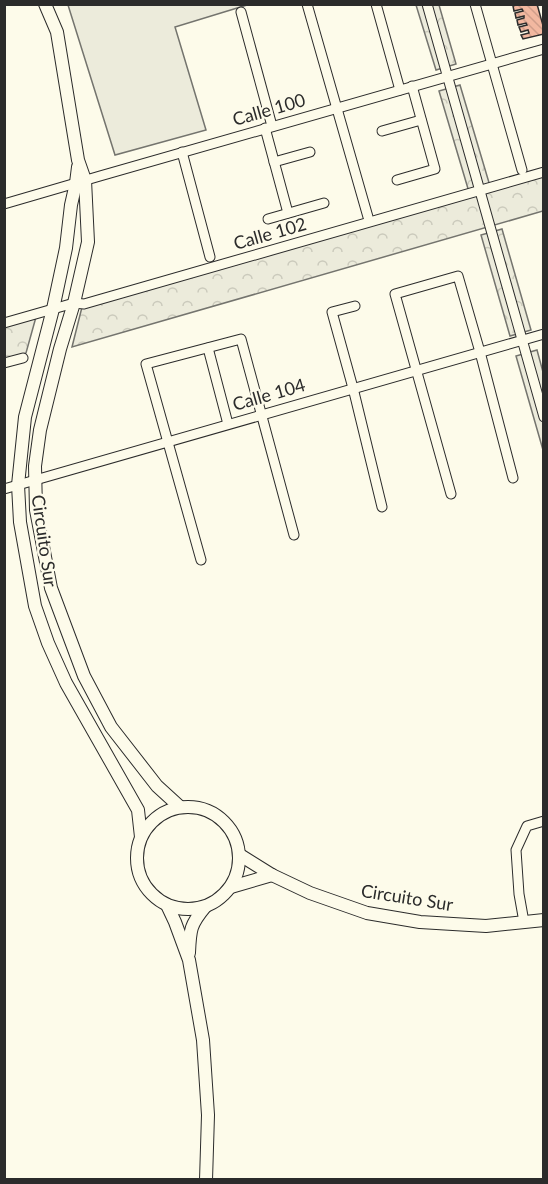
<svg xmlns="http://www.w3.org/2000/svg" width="548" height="1184" viewBox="0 0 548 1184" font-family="Lato,sans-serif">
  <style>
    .grass { fill: #ecebdb; stroke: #74746e; stroke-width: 1.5 }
    .forest { fill: url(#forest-crowns); stroke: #74746e; stroke-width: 1.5 }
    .building { fill: url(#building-back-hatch); stroke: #2b2b2b; stroke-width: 1.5 }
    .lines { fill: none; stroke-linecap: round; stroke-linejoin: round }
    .street-casing { stroke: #2b2b2b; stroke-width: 11 }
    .secondary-casing { stroke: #2b2b2b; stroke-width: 14 }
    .street { stroke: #fdfbea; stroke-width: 9 }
    .secondary { stroke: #fdfbea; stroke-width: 12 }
    .labels { text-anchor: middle; stroke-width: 4.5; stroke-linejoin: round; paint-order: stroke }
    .street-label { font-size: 18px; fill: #2b2b2b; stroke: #fdfbea }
  </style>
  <defs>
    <pattern id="forest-crowns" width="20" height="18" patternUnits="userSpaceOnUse" patternTransform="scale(1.5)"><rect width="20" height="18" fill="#ecebdb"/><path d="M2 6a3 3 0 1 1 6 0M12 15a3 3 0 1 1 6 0" fill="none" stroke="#cbcabc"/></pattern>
    <pattern id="building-back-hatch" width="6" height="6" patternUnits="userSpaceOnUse" patternTransform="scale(1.5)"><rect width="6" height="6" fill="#f2b8a0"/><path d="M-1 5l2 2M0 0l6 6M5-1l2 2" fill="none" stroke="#d09e8a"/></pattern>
  </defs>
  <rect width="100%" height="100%" fill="#fdfbea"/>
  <!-- grass -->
  <g class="grass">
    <polygon points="68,5 247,5 175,27 206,130 115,155"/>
    <polygon points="537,350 543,372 543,450 516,356"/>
  </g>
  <!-- forest -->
  <g class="forest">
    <polygon points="416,5 439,5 456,64 436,70"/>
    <polygon points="460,85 490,186 469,192 439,91"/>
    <polygon points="543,176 543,211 72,347 82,307"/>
    <polygon points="502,229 531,330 510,336 481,235"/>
    <polygon points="36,317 26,353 5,360 5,326"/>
  </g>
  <!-- building -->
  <polygon class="building" points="519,4 537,4 544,29 544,34 523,39 521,35 529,33 528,30 521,32 519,27 527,25 526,23 518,25 517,20 524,18 524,16 516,18 515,13 523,11 522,9 514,11 513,6"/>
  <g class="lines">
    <!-- street casing -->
    <g class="street-casing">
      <g id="street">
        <polyline points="307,4 368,217"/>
        <polyline points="376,4 400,90"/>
        <polyline points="427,4 544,417"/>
        <polyline points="475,4 522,170"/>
        <polyline points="241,12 272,126"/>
        <polyline points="265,128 288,213"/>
        <polyline points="382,131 421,120"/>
        <polyline points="182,152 210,257"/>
        <polyline points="274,162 310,152"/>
        <polyline points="397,180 435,169 412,86"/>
        <polyline points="4,204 100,176 544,49"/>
        <polyline points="268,219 324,203"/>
        <polyline points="355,306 332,312 353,388 382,507"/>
        <polyline points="4,323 74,303 84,304 544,172"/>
        <polyline points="208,348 228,424"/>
        <polyline points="4,363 23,358"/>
        <polyline points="4,489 544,334"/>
        <polyline points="451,494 395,294 458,276 480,352 513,478"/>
        <polyline points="201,560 146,364 241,339 294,535"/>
        <polyline points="524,922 519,894 516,850 527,826 544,821"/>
      </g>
    </g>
    <!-- secondary casing -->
    <g class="secondary-casing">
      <g id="secondary">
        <polyline points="45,4 57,32 78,160 85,180 88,242 74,303 60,349 40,430 35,466 36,510 51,588 84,676 111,727 157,786 180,807"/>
        <polyline points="78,167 76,183 71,205 66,248 53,309 25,417 18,485 20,522 35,606 48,643 66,683 138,810 141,837"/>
        <circle cx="188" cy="858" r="51"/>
        <polyline points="240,855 272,875 310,893 367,913 420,922 486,926 544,920"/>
        <polyline points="231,887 272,875"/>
        <polyline points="167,905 175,922 189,960 203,1040 208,1115 206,1180"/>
        <path d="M189,953C190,930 190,925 205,907"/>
      </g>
    </g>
    <!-- street -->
    <use href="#street" class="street"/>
    <!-- secondary -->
    <use href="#secondary" class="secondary"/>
  </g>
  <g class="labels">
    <!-- street labels -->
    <g class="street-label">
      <text transform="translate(269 110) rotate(-16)" y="6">Calle 100</text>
      <text transform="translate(270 234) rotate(-16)" y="6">Calle 102</text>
      <text transform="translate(269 395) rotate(-16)" y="6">Calle 104</text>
      <text transform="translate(44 541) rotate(82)" y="6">Circuito Sur</text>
      <text transform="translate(407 898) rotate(9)" y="6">Circuito Sur</text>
    </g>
  </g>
  <!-- border -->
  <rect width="548" height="1184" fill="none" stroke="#2b2b2b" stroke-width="12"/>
</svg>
